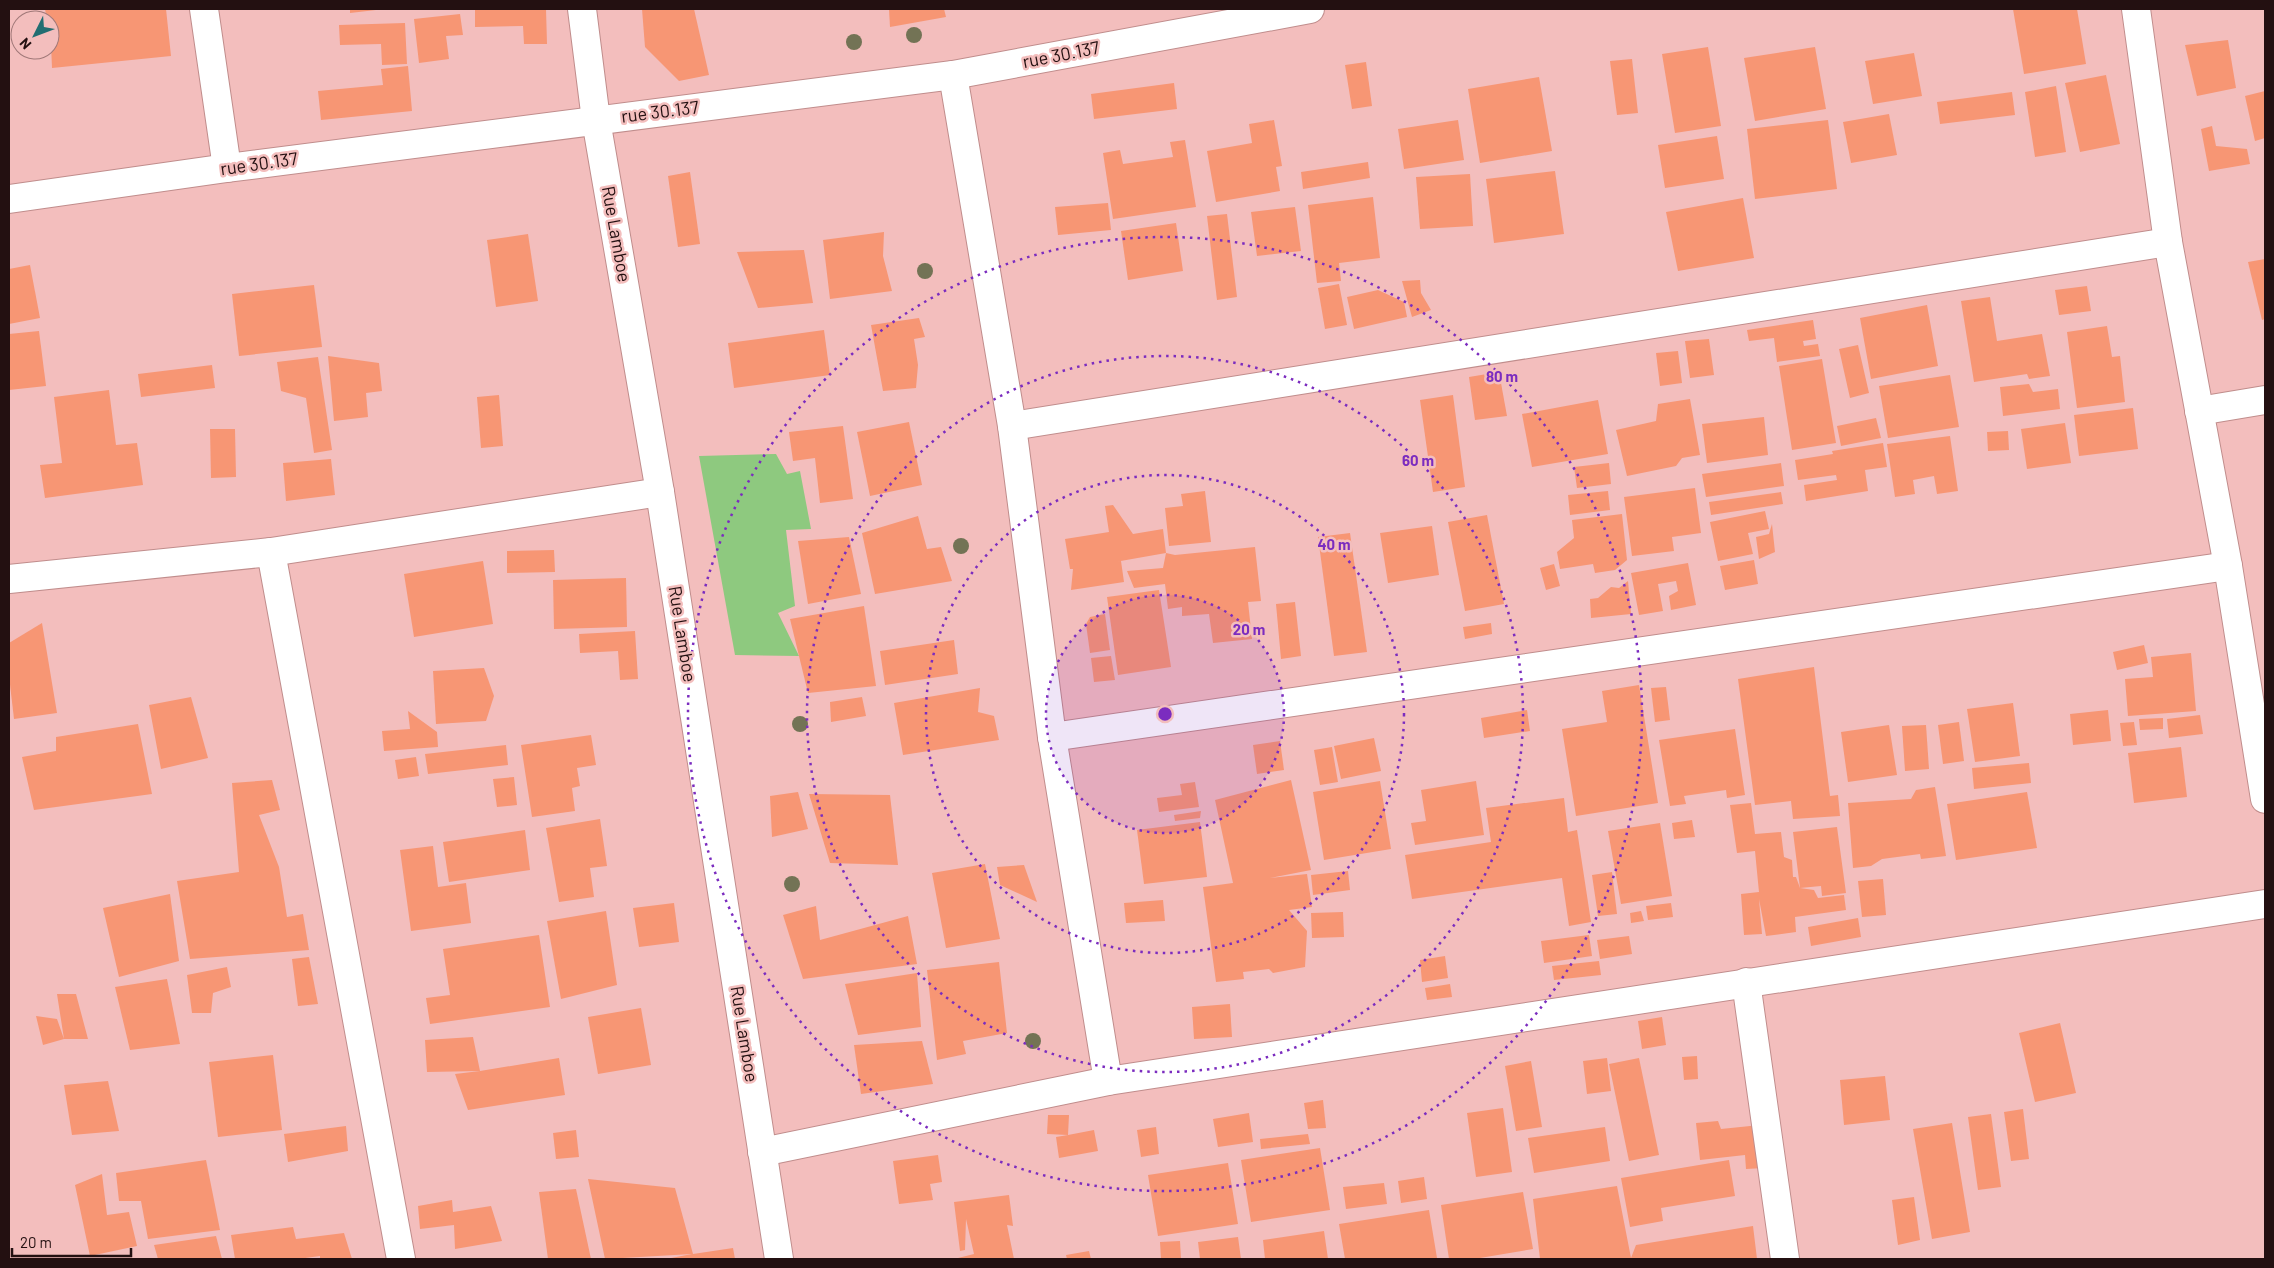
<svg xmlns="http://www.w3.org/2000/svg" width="2274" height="1268" viewBox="0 0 2274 1268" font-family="Barlow,sans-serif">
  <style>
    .green { fill: #8ec97f }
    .building { fill: #f79674 }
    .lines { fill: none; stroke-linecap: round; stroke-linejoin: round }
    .street-casing { stroke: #c08d8c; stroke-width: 30 }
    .street { stroke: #fff; stroke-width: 28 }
    .tree { fill: #737355 }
    .ring { fill: none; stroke: #7b2cbf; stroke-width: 2.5; stroke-dasharray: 2.5 5 }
    .labels { text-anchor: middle; stroke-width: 5; stroke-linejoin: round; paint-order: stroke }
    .street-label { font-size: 18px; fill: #231011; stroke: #f3bebd }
    .centre { fill: #7b2cbf; stroke: #f3bebd; stroke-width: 2.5 }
    .ring-label { font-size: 15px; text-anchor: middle; font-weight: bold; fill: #7b2cbf; stroke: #f3bebd; stroke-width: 5; stroke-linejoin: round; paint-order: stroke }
  </style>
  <rect width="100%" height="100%" fill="#f3bebd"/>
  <!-- green -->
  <polygon class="green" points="776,454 787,474 800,471 811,529 786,530 795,606 778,613 799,656 735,655 699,456"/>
  <!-- building -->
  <g class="building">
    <polygon points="45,9 166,9 171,56 52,68 50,20 47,20"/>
    <polygon points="350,9 376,9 376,10 350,13"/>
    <polygon points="475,9 546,9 547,44 524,44 523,26 475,27"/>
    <polygon points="642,9 694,9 709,75 679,81 645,47"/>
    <polygon points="889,9 944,9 946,17 890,27"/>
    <polygon points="2013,9 2077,9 2086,64 2024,74"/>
    <polygon points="460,14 463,35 446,36 449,59 419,63 414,19"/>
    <polygon points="405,23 407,64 382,65 381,44 340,45 339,25"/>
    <polygon points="2228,40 2236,88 2197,96 2185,45"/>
    <polygon points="1708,47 1721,126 1675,133 1662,54"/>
    <polygon points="1815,47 1826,109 1755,121 1744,58"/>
    <polygon points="1914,53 1922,96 1873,104 1865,61"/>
    <polygon points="1632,59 1638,113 1617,115 1610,61"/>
    <polygon points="1366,62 1372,106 1352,109 1345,65"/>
    <polygon points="408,66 412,111 321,120 318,91 383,85 381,69"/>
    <polygon points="2106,75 2120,144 2080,152 2065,83"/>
    <polygon points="1539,77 1552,151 1480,163 1468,89"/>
    <polygon points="1174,83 1177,109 1094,119 1091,94"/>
    <polygon points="2056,86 2066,152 2035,157 2025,92"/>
    <polygon points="2265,91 2265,138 2255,141 2245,96"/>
    <polygon points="2012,92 2015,115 1940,124 1937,102"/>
    <polygon points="1889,114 1897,155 1851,163 1843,122"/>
    <polygon points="1274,120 1282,166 1276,167 1280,191 1216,202 1207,151 1252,143 1249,124"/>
    <polygon points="1458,120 1464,160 1404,169 1398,129"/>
    <polygon points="1828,120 1837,189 1755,199 1747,129"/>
    <polygon points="2212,126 2216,146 2247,149 2250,164 2209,171 2201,129"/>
    <polygon points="1717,136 1724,179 1665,188 1658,145"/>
    <polygon points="1185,140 1196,207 1113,219 1103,153 1120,150 1123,164 1173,157 1170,142"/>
    <polygon points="1368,162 1370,178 1303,189 1301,172"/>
    <polygon points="1555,171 1564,234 1494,243 1486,179"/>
    <polygon points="690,172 700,244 678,247 668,176"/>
    <polygon points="1470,174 1473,226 1420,229 1416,177"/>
    <polygon points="1373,197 1380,258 1339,263 1341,281 1317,283 1308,205"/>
    <polygon points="1743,198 1754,258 1678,271 1666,212"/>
    <polygon points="1108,203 1111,230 1058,235 1055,207"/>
    <polygon points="1295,207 1301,251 1257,256 1251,212"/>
    <polygon points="1227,214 1237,297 1217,300 1207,216"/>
    <polygon points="1176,223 1183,271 1128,280 1121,231"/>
    <polygon points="884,232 883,256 892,291 830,299 823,240"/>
    <polygon points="528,234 538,301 496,307 487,240"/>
    <polygon points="804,250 813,303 758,308 737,252"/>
    <polygon points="2265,259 2265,319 2262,320 2248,262"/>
    <polygon points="30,265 40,318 9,324 9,269"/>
    <polygon points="1420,280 1421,293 1431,310 1412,317 1402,281"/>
    <polygon points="1339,284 1347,325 1325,329 1318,288"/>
    <polygon points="314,285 322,347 239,356 232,294"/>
    <polygon points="2087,286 2091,311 2059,315 2055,290"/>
    <polygon points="1378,290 1404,302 1407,317 1354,329 1347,297"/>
    <polygon points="1990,297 1997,341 2042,334 2050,376 2029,379 2027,374 1974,382 1961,301"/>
    <polygon points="1927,305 1938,366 1871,379 1860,318"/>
    <polygon points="919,318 925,337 914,339 918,365 916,388 883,391 871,325"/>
    <polygon points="1813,320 1816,339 1803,341 1804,346 1818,344 1820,356 1777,362 1774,338 1749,341 1747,330"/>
    <polygon points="2107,326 2112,357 2120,356 2125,402 2077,408 2067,332"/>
    <polygon points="824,330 830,375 734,388 728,343"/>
    <polygon points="39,331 46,386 9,390 9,334"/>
    <polygon points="1709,339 1714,375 1690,378 1685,341"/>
    <polygon points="1858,345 1869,393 1850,398 1839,349"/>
    <polygon points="1678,351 1682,383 1660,386 1656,353"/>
    <polygon points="328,356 379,363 382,391 366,393 368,417 334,421"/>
    <polygon points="318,357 332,450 314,453 306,398 281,391 277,362"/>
    <polygon points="1822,359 1836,443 1792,450 1779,366"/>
    <polygon points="212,365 215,388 141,397 138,374"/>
    <polygon points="1499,372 1507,416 1475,420 1469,377"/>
    <polygon points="1950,375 1959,427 1888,438 1879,386"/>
    <polygon points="2029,384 2033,392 2058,389 2060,409 2003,416 2000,387"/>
    <polygon points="109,390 116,445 137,443 143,485 45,498 40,465 62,463 54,397"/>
    <polygon points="499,395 503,446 481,448 477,397"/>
    <polygon points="1453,395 1465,487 1433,492 1420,400"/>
    <polygon points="1690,399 1700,455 1682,458 1676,466 1627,476 1616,430 1656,421 1658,404"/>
    <polygon points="1598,400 1608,454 1532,467 1522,414"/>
    <polygon points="2133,408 2138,449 2079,456 2074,415"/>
    <polygon points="1764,417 1768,455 1707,463 1702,424"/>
    <polygon points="1876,418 1881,438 1841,446 1837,426"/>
    <polygon points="909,422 922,485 870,496 857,432"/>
    <polygon points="2065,423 2071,463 2027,469 2021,429"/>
    <polygon points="843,426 853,499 820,503 815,458 793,461 789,432"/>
    <polygon points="210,429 235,429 236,477 211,478"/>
    <polygon points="2008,431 2009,450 1988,451 1987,432"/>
    <polygon points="1950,436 1958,491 1937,494 1934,476 1913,480 1915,494 1895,497 1887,444"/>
    <polygon points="1883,443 1887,467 1865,470 1868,491 1806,501 1804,485 1837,480 1836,475 1798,480 1795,460 1833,454 1832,451"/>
    <polygon points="331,459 335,495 286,501 283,463"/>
    <polygon points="1609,463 1611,484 1577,488 1574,467"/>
    <polygon points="1781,463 1784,486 1706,497 1702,474"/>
    <polygon points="1695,488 1701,533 1672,537 1674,551 1632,556 1624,497"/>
    <polygon points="1205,491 1211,542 1169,546 1165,508 1183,506 1181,494"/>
    <polygon points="1608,491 1610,510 1570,515 1568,495"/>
    <polygon points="1781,492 1783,504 1711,515 1709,502"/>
    <polygon points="1113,505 1133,534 1163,529 1166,553 1115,562 1121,561 1124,582 1071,590 1073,569 1070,569 1065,539 1109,532 1105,506"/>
    <polygon points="1765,511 1769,529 1748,533 1753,554 1718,561 1710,522"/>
    <polygon points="1622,514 1627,560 1615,570 1595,573 1593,564 1560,569 1557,552 1574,538 1572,520"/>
    <polygon points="1487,515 1504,604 1465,611 1448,522"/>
    <polygon points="918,516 927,549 941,547 952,581 875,594 862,533"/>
    <polygon points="1772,524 1775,552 1759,559 1756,537 1769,534"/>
    <polygon points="1432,526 1439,575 1388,583 1380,533"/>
    <polygon points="1350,533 1367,652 1334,656 1318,537"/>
    <polygon points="849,537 861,594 808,604 798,541"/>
    <polygon points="1255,547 1261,601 1248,602 1252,639 1213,643 1209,614 1182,616 1182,607 1168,609 1165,584 1134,588 1127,571 1163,568 1166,553 1175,555"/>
    <polygon points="554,550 555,572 507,573 507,551"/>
    <polygon points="1754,560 1758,584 1725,590 1720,566"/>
    <polygon points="483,561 493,624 414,637 404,574"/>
    <polygon points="1688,563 1696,605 1671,610 1669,596 1678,591 1676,581 1658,584 1663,611 1639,615 1631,573"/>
    <polygon points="1554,564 1560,586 1546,590 1540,568"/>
    <polygon points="626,578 627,627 554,629 553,580"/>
    <polygon points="1628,581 1631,614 1591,618 1590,599 1598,598 1611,587 1619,588"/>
    <polygon points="1159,590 1171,667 1118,675 1107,597"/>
    <polygon points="1295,602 1301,656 1281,659 1276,604"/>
    <polygon points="864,606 876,686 808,693 790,619"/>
    <polygon points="1105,614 1110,650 1090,653 1086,624 1090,617"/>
    <polygon points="42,623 57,713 14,719 9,676 9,643"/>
    <polygon points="1491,623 1492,634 1465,639 1463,627"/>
    <polygon points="635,631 638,679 620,680 618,651 580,653 579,634"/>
    <polygon points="954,640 958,674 885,685 880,651"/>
    <polygon points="2144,645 2148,663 2117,670 2113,652"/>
    <polygon points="2191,653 2196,711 2128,716 2125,679 2153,677 2151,657"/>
    <polygon points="1111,656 1115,680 1094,682 1091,658"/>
    <polygon points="1814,667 1830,796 1838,795 1840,816 1793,819 1791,801 1755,805 1738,679"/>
    <polygon points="484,668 494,696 486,721 436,724 433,671"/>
    <polygon points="1639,685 1658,803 1576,816 1562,729 1607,722 1602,691"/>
    <polygon points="1666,687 1670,720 1655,722 1651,688"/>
    <polygon points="980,688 978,712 994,716 999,740 903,755 894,703"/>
    <polygon points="191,697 208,758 161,769 149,705"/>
    <polygon points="862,697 866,716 831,722 830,702"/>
    <polygon points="2013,703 2020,756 1975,762 1967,709"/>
    <polygon points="1527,710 1530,731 1484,738 1481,718"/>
    <polygon points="2108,710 2111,741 2073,745 2070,714"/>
    <polygon points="408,711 437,732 438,747 384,751 382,731 410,729"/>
    <polygon points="2200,715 2203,734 2169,738 2167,719"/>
    <polygon points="2163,718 2163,729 2140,730 2139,719"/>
    <polygon points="1959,722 1964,761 1943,764 1938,725"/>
    <polygon points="2134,722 2137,745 2123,746 2120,723"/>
    <polygon points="138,724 152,794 34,810 22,757 56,751 56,737"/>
    <polygon points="1889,725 1897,775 1848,782 1841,732"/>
    <polygon points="1926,725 1929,769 1905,771 1902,726"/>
    <polygon points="1735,729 1745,795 1727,798 1726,790 1684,796 1686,804 1670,806 1659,740"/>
    <polygon points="591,735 596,765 577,768 580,786 572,788 575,811 532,817 521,745"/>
    <polygon points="1374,738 1381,771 1341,779 1334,746"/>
    <polygon points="1280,741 1284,770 1257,774 1253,745"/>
    <polygon points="506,745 508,765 428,774 425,754"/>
    <polygon points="1332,747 1338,782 1320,785 1314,750"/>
    <polygon points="2181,747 2187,797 2134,803 2128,753"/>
    <polygon points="416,757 419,776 398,779 395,760"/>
    <polygon points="2029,763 2031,783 1974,789 1972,768"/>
    <polygon points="514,777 517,805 497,807 493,779"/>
    <polygon points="272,780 280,810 259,815 279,867 287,917 303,914 309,950 190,959 177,881 239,872 232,783"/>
    <polygon points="1291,780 1311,870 1270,878 1307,874 1312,907 1289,910 1307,931 1305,967 1273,973 1269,969 1243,972 1244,979 1216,982 1203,887 1233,883 1215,800"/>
    <polygon points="1380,781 1391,849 1324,860 1313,792"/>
    <polygon points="1476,781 1484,835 1415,845 1411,823 1426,821 1421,790"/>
    <polygon points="1195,782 1199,807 1159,812 1157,798 1182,795 1180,784"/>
    <polygon points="1935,787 1946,856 1921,859 1920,854 1882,859 1871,866 1853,868 1848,803 1911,799 1916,790"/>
    <polygon points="798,792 808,829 772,837 770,796"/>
    <polygon points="2027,792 2037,848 1956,860 1947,804"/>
    <polygon points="809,794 890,795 898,865 830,863"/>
    <polygon points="1564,798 1568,832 1577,830 1591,922 1569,926 1562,878 1412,899 1405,855 1491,842 1486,808"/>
    <polygon points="1751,803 1755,834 1781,832 1784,857 1792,860 1793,877 1796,877 1800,888 1814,890 1818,898 1844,895 1846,910 1795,917 1796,932 1766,936 1759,899 1762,934 1744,935 1741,894 1759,892 1758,882 1755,851 1737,853 1730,805"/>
    <polygon points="1201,811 1200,818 1175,821 1174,815"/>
    <polygon points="600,819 607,866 590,868 594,897 559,902 546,828"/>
    <polygon points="1692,820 1695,837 1674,839 1672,823"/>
    <polygon points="1200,822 1207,877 1144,884 1137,830"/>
    <polygon points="1660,823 1672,896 1621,904 1608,831"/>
    <polygon points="1837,827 1846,893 1822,896 1821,886 1800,888 1793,832"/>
    <polygon points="525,830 530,870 449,882 443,842"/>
    <polygon points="433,846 438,887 466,883 471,923 411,931 400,850"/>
    <polygon points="985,864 1000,939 946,948 932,873"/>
    <polygon points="1024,865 1037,902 1000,885 997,867"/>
    <polygon points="1348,871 1350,890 1313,895 1311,875"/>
    <polygon points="1612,872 1617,914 1598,916 1592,875"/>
    <polygon points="1883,879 1886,915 1862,917 1858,881"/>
    <polygon points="170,894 179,961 119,977 103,908"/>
    <polygon points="1163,900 1165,921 1126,923 1124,903"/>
    <polygon points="674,903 679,942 639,947 633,908"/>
    <polygon points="1671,903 1673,917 1648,920 1646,906"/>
    <polygon points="816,906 820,940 908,916 917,964 803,979 783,915"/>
    <polygon points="606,911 617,985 561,999 547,921"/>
    <polygon points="1641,911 1644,921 1631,923 1630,913"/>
    <polygon points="1343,912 1344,937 1312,938 1311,913"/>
    <polygon points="1858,918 1861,937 1811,946 1808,927"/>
    <polygon points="539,935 550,1007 430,1024 426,998 450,995 443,949"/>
    <polygon points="1589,935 1592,956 1544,963 1541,941"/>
    <polygon points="1629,936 1632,954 1600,959 1597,940"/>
    <polygon points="1445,956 1448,978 1422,982 1420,960"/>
    <polygon points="309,957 318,1004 298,1006 292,959"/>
    <polygon points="1599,961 1601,975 1554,980 1552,966"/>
    <polygon points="999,962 1007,1033 963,1041 966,1054 937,1060 927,970"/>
    <polygon points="227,967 231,987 213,993 211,1013 192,1013 187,975"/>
    <polygon points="917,973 921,1027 858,1035 845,984"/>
    <polygon points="167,979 180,1044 130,1050 115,987"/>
    <polygon points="1450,984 1452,997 1427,1000 1425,988"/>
    <polygon points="57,994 76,994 88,1039 64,1039 43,1045 36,1016 57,1019 64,1039"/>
    <polygon points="1230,1004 1232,1037 1194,1039 1192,1007"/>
    <polygon points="641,1008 651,1065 598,1074 588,1017"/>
    <polygon points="1662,1017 1666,1045 1642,1049 1638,1021"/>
    <polygon points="2060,1023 2076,1093 2035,1102 2019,1033"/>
    <polygon points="473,1037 480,1071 559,1058 565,1095 468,1110 455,1074 480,1071 427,1072 425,1040"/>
    <polygon points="922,1041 933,1084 861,1094 854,1045"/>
    <polygon points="273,1055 282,1130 218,1137 209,1062"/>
    <polygon points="1697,1056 1698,1079 1684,1080 1682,1057"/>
    <polygon points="1607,1058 1611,1091 1587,1094 1583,1061"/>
    <polygon points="1639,1058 1659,1155 1629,1161 1609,1064"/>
    <polygon points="1531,1061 1542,1127 1516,1131 1505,1066"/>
    <polygon points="1885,1076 1890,1120 1844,1125 1840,1080"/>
    <polygon points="108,1081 119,1131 72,1135 64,1085"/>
    <polygon points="1323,1100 1326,1128 1308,1129 1304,1103"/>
    <polygon points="1503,1108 1512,1172 1476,1177 1467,1113"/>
    <polygon points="2023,1109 2029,1159 2011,1161 2004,1112"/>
    <polygon points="1249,1113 1253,1142 1218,1147 1213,1119"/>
    <polygon points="1991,1114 2001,1187 1978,1190 1968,1117"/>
    <polygon points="1048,1115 1069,1115 1068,1135 1094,1130 1098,1151 1059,1158 1056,1137 1068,1135 1047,1134"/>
    <polygon points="1718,1121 1721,1129 1760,1125 1764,1168 1746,1169 1745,1155 1700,1160 1696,1123"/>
    <polygon points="1952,1123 1970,1232 1932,1239 1913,1129"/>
    <polygon points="346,1126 348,1151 288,1162 284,1134"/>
    <polygon points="1156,1127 1159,1154 1141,1157 1137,1130"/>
    <polygon points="1605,1127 1610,1161 1534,1173 1528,1138"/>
    <polygon points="576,1130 579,1157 556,1159 553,1133"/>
    <polygon points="1308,1134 1310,1144 1261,1149 1260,1139"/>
    <polygon points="1320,1148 1330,1210 1251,1222 1241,1160"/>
    <polygon points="938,1155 942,1182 930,1184 933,1200 899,1204 893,1161"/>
    <polygon points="206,1160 220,1230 148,1239 141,1201 119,1201 116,1173"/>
    <polygon points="1729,1160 1735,1196 1661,1208 1663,1221 1630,1227 1621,1178"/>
    <polygon points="1228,1163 1238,1224 1158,1236 1148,1175"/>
    <polygon points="102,1174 107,1215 129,1212 137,1246 90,1256 75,1185"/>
    <polygon points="1424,1177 1427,1199 1401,1203 1398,1181"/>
    <polygon points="588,1179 675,1188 693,1254 733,1248 735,1259 666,1259 692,1254 605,1259"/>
    <polygon points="1384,1183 1387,1204 1346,1209 1343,1187"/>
    <polygon points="1617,1186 1631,1258 1636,1245 1753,1226 1757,1259 1540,1259 1533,1199"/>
    <polygon points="576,1189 591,1259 548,1259 539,1192"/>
    <polygon points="1523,1192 1533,1249 1474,1259 1449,1259 1441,1205"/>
    <polygon points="1009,1195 1013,1226 1007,1225 1014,1259 954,1259 974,1254 966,1219 965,1250 960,1251 954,1202"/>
    <polygon points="1914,1197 1920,1240 1898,1245 1892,1200"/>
    <polygon points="452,1200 453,1212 491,1206 502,1241 455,1249 454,1225 420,1229 418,1206"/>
    <polygon points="1429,1210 1437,1258 1345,1259 1339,1224"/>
    <polygon points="293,1227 296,1239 344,1233 352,1259 320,1259 320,1256 298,1259 235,1259 231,1235"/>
    <polygon points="1324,1231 1328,1259 1265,1259 1263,1240"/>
    <polygon points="216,1236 222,1259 158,1259 154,1245"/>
    <polygon points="1238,1237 1241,1259 1200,1259 1198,1242"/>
    <polygon points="1180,1241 1181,1259 1161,1259 1160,1242"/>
    <polygon points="1089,1251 1091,1259 1067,1259 1066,1255"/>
  </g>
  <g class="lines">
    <!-- street casing -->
    <g class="street-casing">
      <g id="street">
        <polyline points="204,9 227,168"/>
        <polyline points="582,9 596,120 660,492 779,1259"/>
        <polyline points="2136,9 2168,242 2228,566 2265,799"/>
        <polyline points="953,75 1012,426 1052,737 1108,1081"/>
        <polyline points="9,199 227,168 953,75 1310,9"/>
        <polyline points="2199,411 2265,400"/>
        <polyline points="1012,426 2168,242"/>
        <polyline points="271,552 401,1259"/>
        <polyline points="9,579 271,552 660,492"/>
        <polyline points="1052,737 2228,566"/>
        <polyline points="1746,982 1785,1259"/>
        <polyline points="762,1152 1108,1081 2265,904"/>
      </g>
    </g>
    <!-- street -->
    <use href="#street" class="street"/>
  </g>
  <!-- trees -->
  <g class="tree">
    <circle cx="914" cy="35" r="8"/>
    <circle cx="854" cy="42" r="8"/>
    <circle cx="925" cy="271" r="8"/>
    <circle cx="961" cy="546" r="8"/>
    <circle cx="800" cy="724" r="8"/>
    <circle cx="792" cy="884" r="8"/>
    <circle cx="1033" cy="1041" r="8"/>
  </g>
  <!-- distance rings -->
  <circle cx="1165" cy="714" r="119" fill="#7b2cbf" fill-opacity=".12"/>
  <g class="ring">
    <circle cx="1165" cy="714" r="119"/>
    <circle cx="1165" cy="714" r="239"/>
    <circle cx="1165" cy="714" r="358"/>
    <circle cx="1165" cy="714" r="477"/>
  </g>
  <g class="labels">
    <!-- street labels -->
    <g class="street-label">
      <text transform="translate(1061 55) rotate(-11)" y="6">rue 30.137</text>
      <text transform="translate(660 112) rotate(-7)" y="6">rue 30.137</text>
      <text transform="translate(259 164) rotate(-8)" y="6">rue 30.137</text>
      <text transform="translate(616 234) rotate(80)" y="6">Rue Lamboe</text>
      <text transform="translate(682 634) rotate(81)" y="6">Rue Lamboe</text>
      <text transform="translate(744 1034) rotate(81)" y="6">Rue Lamboe</text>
    </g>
  </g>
  <circle cx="1165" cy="714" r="8" class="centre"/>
  <g class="ring-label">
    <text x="1502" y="382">80 m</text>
    <text x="1418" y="466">60 m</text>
    <text x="1334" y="550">40 m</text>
    <text x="1249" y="635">20 m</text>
  </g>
  <!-- border -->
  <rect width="2274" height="1268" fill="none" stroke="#231011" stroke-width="20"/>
  <!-- north arrow -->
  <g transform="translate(35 35) rotate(228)"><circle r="24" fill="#f3bebd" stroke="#a07878"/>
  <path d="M0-4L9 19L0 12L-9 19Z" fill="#226e72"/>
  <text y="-8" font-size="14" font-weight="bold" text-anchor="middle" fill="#231011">N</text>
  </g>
  <!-- scale -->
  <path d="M12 1248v8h119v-8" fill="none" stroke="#231011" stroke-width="2.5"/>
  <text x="20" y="1248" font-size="15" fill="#231011" stroke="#f3bebd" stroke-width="4" paint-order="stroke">20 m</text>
</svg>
